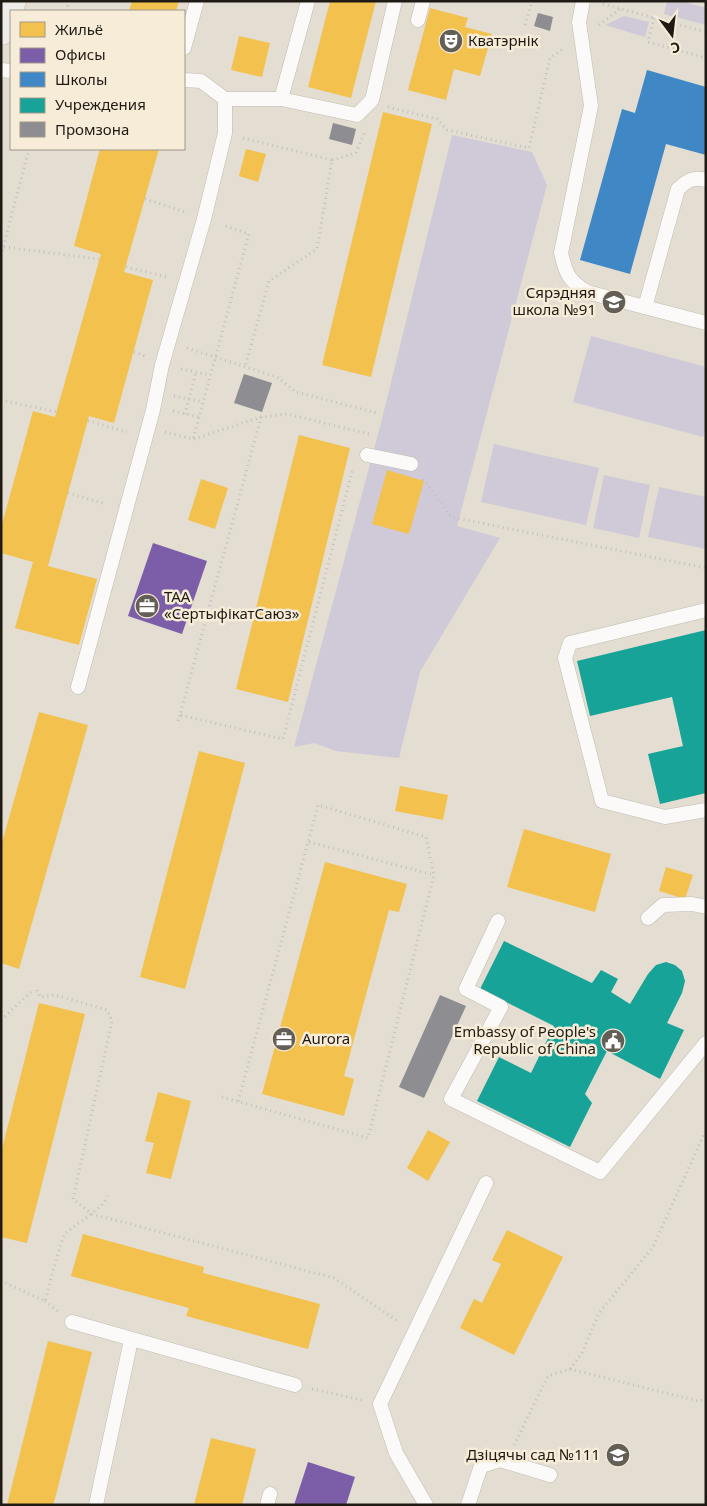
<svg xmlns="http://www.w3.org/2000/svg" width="707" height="1506" viewBox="0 0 707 1506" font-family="'Noto Sans',sans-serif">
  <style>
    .green { fill: #d0cad8 }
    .homes { fill: #f2c14e }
    .offices { fill: #7b5ea7 }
    .schools { fill: #3f88c5 }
    .public { fill: #17a398 }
    .industry { fill: #8d8d92 }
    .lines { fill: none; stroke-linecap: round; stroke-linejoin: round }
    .service-casing { stroke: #c0bcb3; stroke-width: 15 }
    .secondary-casing { stroke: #c0bcb3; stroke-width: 29 }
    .path { stroke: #c3c0bc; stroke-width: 3; stroke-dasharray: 1 4; stroke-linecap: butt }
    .service { stroke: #fbfaf8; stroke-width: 14 }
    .secondary { stroke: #eeece8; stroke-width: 28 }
    .labels { text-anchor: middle; stroke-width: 5; stroke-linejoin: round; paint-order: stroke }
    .poi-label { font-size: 15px; fill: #1f1b14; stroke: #f7ecd8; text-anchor: start }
  </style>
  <rect width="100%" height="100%" fill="#e3ddd2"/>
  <!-- green -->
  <g class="green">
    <polygon points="667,1 681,1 706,8 706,25 664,14"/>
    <polygon points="624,16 649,22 645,37 605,25"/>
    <polygon points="452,135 532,152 547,185 457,526 500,538 420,672 399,758 336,751 314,743 294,747 381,423"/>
    <polygon points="591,336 706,367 706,428 703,437 573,402"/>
    <polygon points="494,444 599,468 586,525 481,502"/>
    <polygon points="604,475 650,485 639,538 593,528"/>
    <polygon points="659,487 706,497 706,549 648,537"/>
  </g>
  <!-- homes -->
  <g class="homes">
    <polygon points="132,1 179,1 176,11 129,11"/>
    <polygon points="330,1 376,1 351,98 308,87"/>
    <polygon points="430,8 468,18 465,27 492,34 480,76 454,69 446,100 408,90"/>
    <polygon points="239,36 270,43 262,77 231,70"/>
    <polygon points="383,112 432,124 371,377 322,365"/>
    <polygon points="100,149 159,149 124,272 153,280 114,423 89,416 48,566 97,579 79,645 15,628 33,562 1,553 1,528 33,411 55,417 101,254 74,246"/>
    <polygon points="246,149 266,154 258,182 239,176"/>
    <polygon points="299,435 350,448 288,702 236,689"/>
    <polygon points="387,470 424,481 409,534 372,524"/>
    <polygon points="201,479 228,488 215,529 188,520"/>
    <polygon points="39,712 88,725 19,969 1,963 1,846"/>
    <polygon points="199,751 245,763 185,989 140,977"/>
    <polygon points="400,786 448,795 443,820 395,811"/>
    <polygon points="524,829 611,854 595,912 507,887"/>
    <polygon points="325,862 407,884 399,912 389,910 344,1076 354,1079 344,1116 262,1094"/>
    <polygon points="666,867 693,875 685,899 659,891"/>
    <polygon points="39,1003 85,1014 27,1243 1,1237 1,1153"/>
    <polygon points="158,1092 191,1101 171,1179 146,1173 154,1143 145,1141"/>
    <polygon points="428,1130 450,1142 428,1181 407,1168"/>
    <polygon points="507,1230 563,1257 514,1355 460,1328 474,1299 482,1303 501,1264 492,1260"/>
    <polygon points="83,1234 204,1267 203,1273 320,1304 308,1349 186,1316 189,1308 71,1276"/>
    <polygon points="48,1341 92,1352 56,1495 53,1505 7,1505"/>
    <polygon points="211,1438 256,1449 242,1505 194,1505"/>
  </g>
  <!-- offices -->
  <g class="offices">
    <polygon points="153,543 207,561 182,634 128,616"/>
    <polygon points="308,1462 355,1477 346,1505 294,1505"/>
  </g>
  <!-- schools -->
  <polygon class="schools" points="647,70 706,87 706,155 666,144 630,274 580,260 622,109 635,113"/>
  <!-- public -->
  <g class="public">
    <polygon points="706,630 706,793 660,804 648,754 683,746 672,697 590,716 577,661"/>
    <polygon points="504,941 592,983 601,970 618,979 611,992 630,1004 648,974 656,965 666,962 675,965 682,971 685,981 682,993 667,1023 684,1030 660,1079 607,1051 585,1094 592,1103 570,1147 477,1101 499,1057 531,1073 554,1026 480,989"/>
  </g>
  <!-- industry -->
  <g class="industry">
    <polygon points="538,13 553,17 550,31 534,26"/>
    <polygon points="333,123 356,129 352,145 329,139"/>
    <polygon points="244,374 272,383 262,412 234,403"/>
    <polygon points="440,995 466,1006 424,1098 399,1087"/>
  </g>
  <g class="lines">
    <!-- service casing -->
    <g class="service-casing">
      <g id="service">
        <polyline points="308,1 281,99 357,115 372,100 395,1"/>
        <path d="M583,1L579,22L591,106L561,253C566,274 568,280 587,292L706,323"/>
        <polyline points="418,20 423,1"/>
        <polyline points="184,48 197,1"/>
        <polyline points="1,70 11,71"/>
        <polyline points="184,80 201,81 225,99 281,99"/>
        <path d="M645,307L678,189C687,181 693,176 706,180"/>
        <polyline points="367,455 411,464"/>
        <polyline points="706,610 570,643 565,658 602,801 665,817 706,810"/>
        <polyline points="78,687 153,410 162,365 204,219 225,133 225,99"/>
        <polyline points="648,918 663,905 692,904 706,907"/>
        <polyline points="498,921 466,989 501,1007 451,1099 600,1172 706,1043"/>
        <polyline points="72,1322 295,1385"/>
        <polyline points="96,1505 131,1340"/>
        <polyline points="267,1505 270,1494"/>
        <polyline points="426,1505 396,1453 380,1404 486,1183"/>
        <polyline points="468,1505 481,1466 500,1460 550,1475"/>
      </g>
    </g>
    <!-- secondary casing -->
    <g class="secondary-casing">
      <polyline id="secondary" points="1,31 12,1"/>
    </g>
    <!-- path -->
    <g class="path">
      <polyline points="603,4 706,32"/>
      <polyline points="66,11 69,1"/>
      <polyline points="654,18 648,42 706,58"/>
      <polyline points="525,25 532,1"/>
      <polyline points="599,25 620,9"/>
      <polyline points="388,107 437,119 447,130 529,148 550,58 563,49"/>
      <polyline points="243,138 332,160 317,249 269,281 245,367"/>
      <polyline points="332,160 356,153 364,133"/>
      <polyline points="145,199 186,212"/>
      <polyline points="4,247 99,259"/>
      <polyline points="1,256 29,149"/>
      <polyline points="126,267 167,277"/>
      <polyline points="187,348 277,377 296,392 377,413"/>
      <polyline points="134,352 145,356"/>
      <polyline points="181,369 210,375"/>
      <polyline points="174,396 203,402"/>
      <polyline points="1,400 57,412"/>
      <polyline points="173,411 199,417"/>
      <polyline points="185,414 196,372"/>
      <polyline points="261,417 180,715 283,739 353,468"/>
      <polyline points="88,421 127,432"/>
      <polyline points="165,432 193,439 249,234 222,225"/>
      <polyline points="194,439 261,417 288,414 369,434"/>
      <polyline points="423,479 451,517 706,568"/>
      <polyline points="68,493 106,504"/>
      <polyline points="178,721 180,715"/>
      <polyline points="309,842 434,875"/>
      <polyline points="37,990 40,997 55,995 107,1010 112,1021 73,1199 92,1214 334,1278 399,1322"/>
      <polyline points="1,1020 32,991"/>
      <polyline points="222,1097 368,1138 434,875 426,837 318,805 238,1102"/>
      <path d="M1,1281L45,1301C49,1288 60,1240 66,1233C76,1223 104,1209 107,1196"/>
      <polyline points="45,1301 58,1311"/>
      <polyline points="570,1369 582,1353 599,1313 653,1247 706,1130"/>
      <polyline points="312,1389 362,1400"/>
      <polyline points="514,1445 548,1376 570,1369 698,1401 706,1400"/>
    </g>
    <!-- service -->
    <use href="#service" class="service"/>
    <!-- secondary -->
    <use href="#secondary" class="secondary"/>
  </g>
  <!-- icons -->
  <defs>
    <g id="theatre-disc" transform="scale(1.25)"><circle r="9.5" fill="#645f56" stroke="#f7ecd8"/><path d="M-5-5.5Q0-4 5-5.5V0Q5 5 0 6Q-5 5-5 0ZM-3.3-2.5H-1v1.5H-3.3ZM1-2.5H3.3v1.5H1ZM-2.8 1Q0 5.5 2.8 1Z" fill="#fff"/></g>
    <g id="school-disc" transform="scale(1.25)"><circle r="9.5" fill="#645f56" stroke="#f7ecd8"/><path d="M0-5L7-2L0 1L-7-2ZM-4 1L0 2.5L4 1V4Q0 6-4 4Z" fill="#fff"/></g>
    <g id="office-disc" transform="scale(1.25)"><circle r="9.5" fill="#645f56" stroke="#f7ecd8"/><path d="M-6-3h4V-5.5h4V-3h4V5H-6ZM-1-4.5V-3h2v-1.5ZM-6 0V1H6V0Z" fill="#fff"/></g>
    <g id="civic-disc" transform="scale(1.25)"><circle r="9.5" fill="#645f56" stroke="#f7ecd8"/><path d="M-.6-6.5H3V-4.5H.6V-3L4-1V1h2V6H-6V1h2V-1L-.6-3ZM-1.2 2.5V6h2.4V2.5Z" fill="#fff"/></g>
  </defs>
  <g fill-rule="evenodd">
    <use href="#theatre-disc" x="451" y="41"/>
    <use href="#school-disc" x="614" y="302"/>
    <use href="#office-disc" x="147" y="606"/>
    <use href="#office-disc" x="284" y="1039"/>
    <use href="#civic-disc" x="613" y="1041"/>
    <use href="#school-disc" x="618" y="1455"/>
  </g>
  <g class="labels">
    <!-- poi labels -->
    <g class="poi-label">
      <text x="468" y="46">Кватэрнік</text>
      <text x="596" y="298" text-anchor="end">Сярэдняя<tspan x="596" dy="17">школа №91</tspan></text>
      <text x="164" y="602">ТАА<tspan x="164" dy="17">«СертыфікатСаюз»</tspan></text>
      <text x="596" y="1037" text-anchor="end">Embassy of People's<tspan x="596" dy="17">Republic of China</tspan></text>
      <text x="302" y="1044">Aurora</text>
      <text x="600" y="1460" text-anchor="end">Дзіцячы сад №111</text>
    </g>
  </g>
  <!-- border -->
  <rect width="707" height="1506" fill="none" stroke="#1f1b14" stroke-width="5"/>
  <!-- legend -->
  <rect x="10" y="10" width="175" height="140" fill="#f7ecd8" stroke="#a1988a"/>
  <rect x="20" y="22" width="25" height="15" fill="#f2c14e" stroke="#a1988a"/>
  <text x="55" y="35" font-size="15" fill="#1f1b14">Жильё</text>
  <rect x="20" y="48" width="25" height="15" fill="#7b5ea7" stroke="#a1988a"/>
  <text x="55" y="60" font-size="15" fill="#1f1b14">Офисы</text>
  <rect x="20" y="72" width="25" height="15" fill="#3f88c5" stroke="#a1988a"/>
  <text x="55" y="85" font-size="15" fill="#1f1b14">Школы</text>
  <rect x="20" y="98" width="25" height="15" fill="#17a398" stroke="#a1988a"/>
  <text x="55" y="110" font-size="15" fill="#1f1b14">Учреждения</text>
  <rect x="20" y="122" width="25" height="15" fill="#8d8d92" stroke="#a1988a"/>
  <text x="55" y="135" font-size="15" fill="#1f1b14">Промзона</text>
  <!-- north arrow -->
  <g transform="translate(672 35) rotate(165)" stroke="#f7ecd8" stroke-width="4" paint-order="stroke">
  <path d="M0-4L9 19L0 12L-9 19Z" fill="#1f1b14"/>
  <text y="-8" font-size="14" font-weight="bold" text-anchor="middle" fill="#1f1b14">С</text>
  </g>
</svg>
